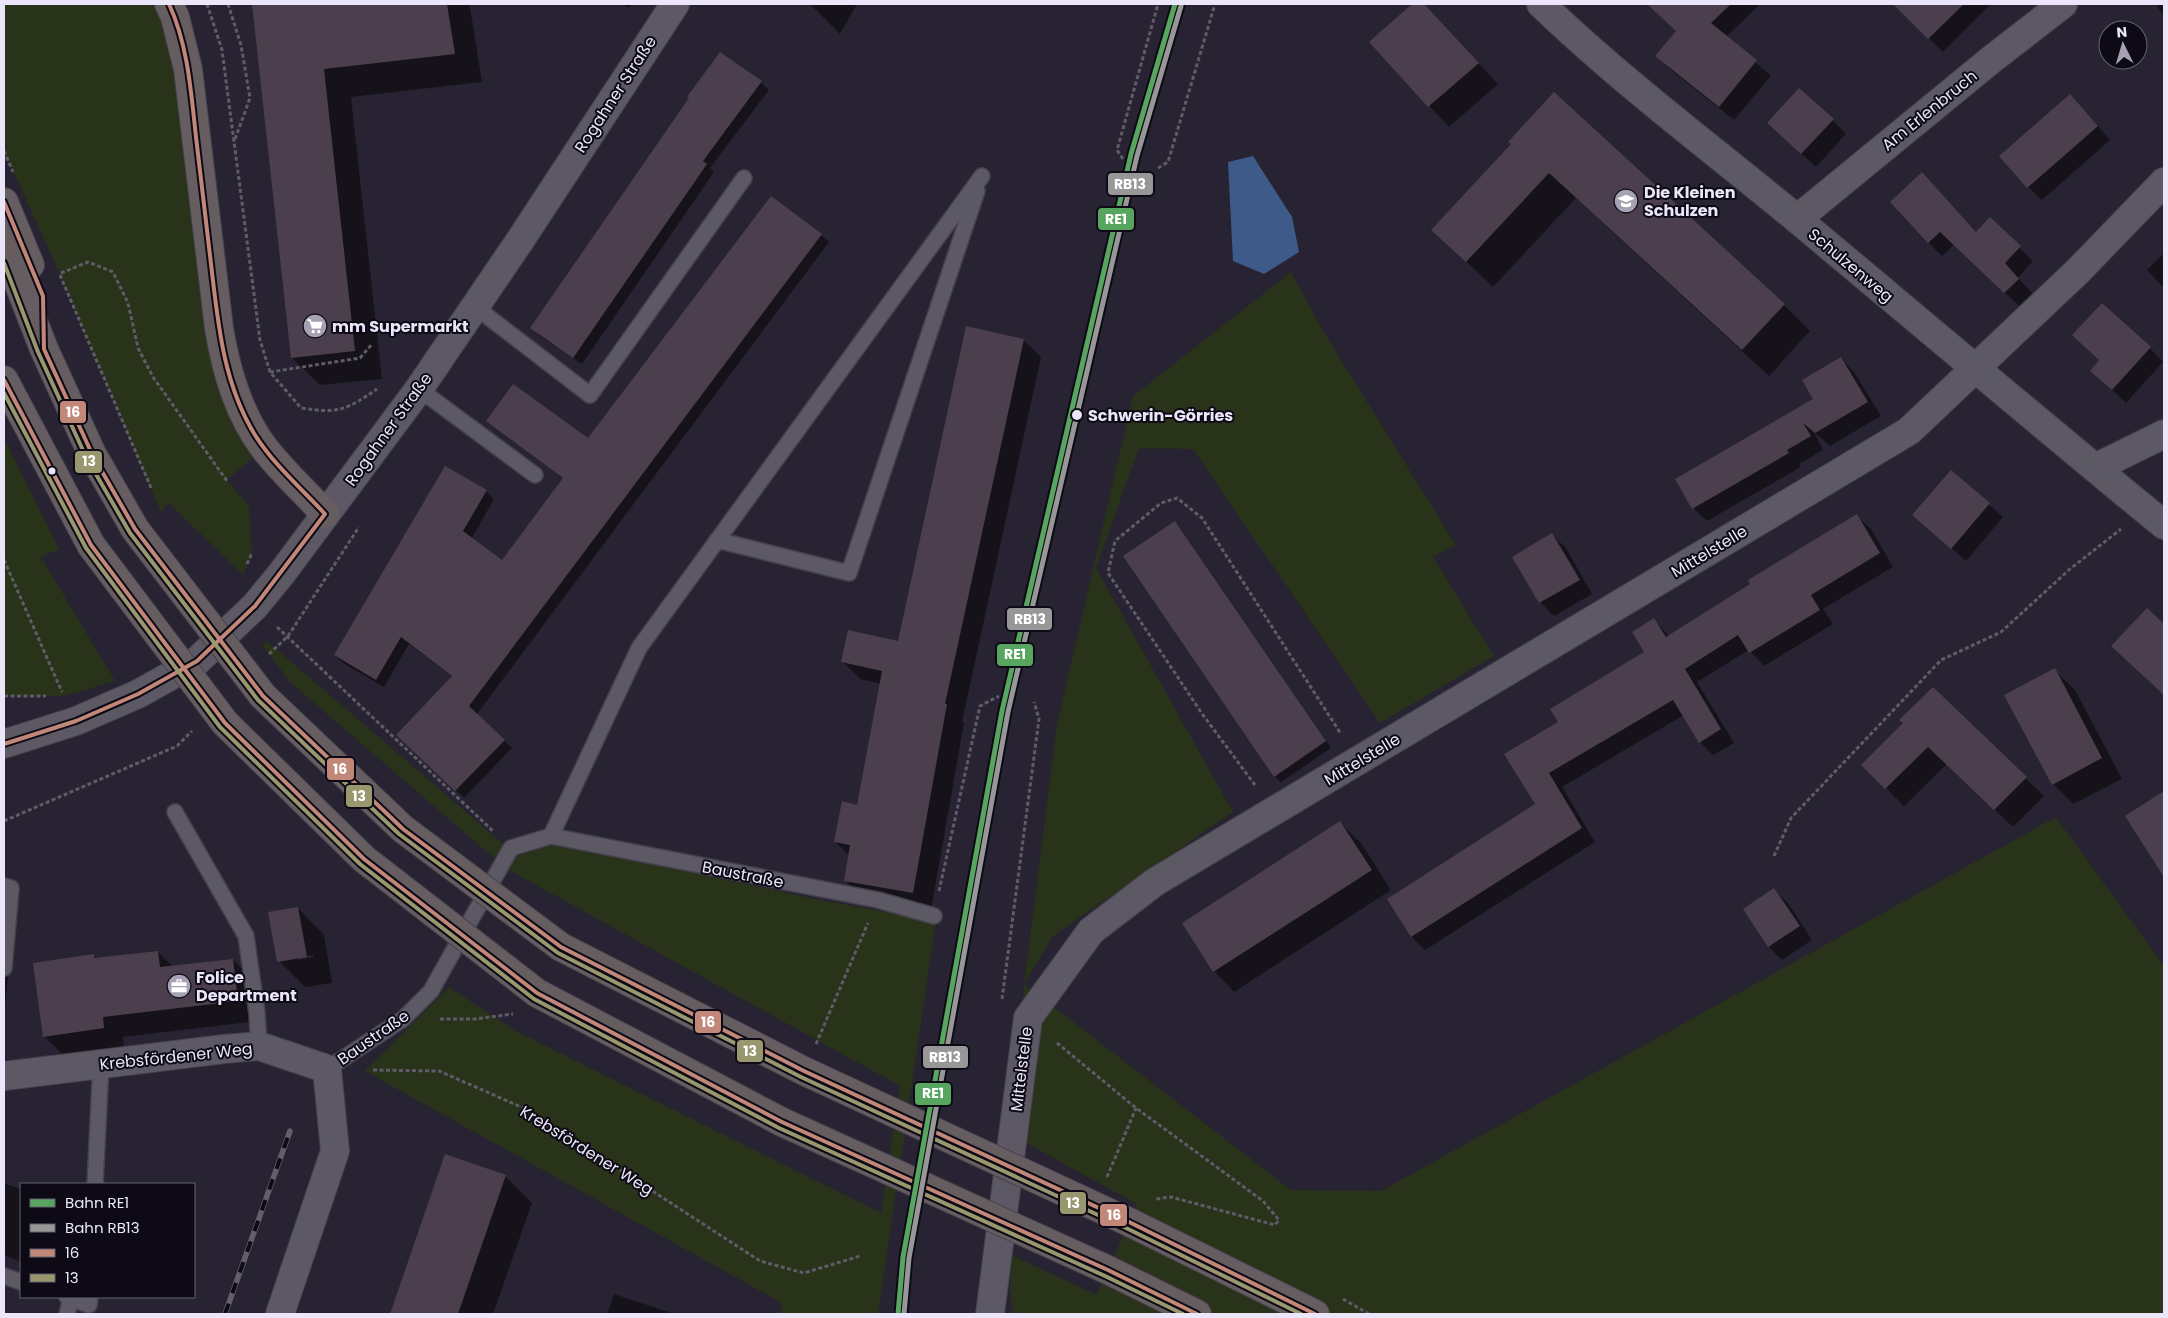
<svg xmlns="http://www.w3.org/2000/svg" width="2168" height="1318" viewBox="0 0 2168 1318" font-family="Poppins,sans-serif">
  <style>
    .green { fill: #28331a }
    .water { fill: #3d5a88 }
    .shadow { fill: #0007; fill-rule: evenodd }
    .building { fill: #4c3f4d }
    .lines { fill: none; stroke-linecap: round; stroke-linejoin: round }
    .service-casing { stroke: #45404e; stroke-width: 18 }
    .minor-casing { stroke: #45404e; stroke-width: 30 }
    .tertiary-casing { stroke: #45404e; stroke-width: 30 }
    .trunk-casing { stroke: #45404e; stroke-width: 30 }
    .path { stroke: #5f5b67; stroke-width: 3; stroke-dasharray: 4 2.5; stroke-linecap: butt }
    .service { stroke: #5c5964; stroke-width: 15 }
    .minor { stroke: #5c5964; stroke-width: 28 }
    .tertiary { stroke: #5c5964; stroke-width: 28 }
    .trunk { stroke: #665d60; stroke-width: 28 }
    .rail-casing { stroke: #635f6a; stroke-width: 5.5 }
    .rail { stroke: #0d0a16; stroke-width: 4; stroke-dasharray: 11; stroke-linecap: butt }
    .trunk-bridge-casing { stroke: #45404e; stroke-width: 30; stroke-linecap: butt }
    .trunk-bridge { stroke: #665d60; stroke-width: 28 }
    .bus-1-casing { stroke: #0d0a16; stroke-width: 8 }
    .bus-2-casing { stroke: #0d0a16; stroke-width: 8 }
    .bus-1 { stroke: #c18879; stroke-width: 4 }
    .bus-2 { stroke: #99976e; stroke-width: 4 }
    .rail-1-casing { stroke: #0d0a16; stroke-width: 9 }
    .rail-2-casing { stroke: #0d0a16; stroke-width: 9 }
    .rail-1 { stroke: #58a55f; stroke-width: 5 }
    .rail-2 { stroke: #979797; stroke-width: 5 }
    .stop-dot { fill: #ebe6f9; stroke: #0d0a16; stroke-width: 2 }
    .labels { text-anchor: middle; stroke-width: 4; stroke-linejoin: round; paint-order: stroke }
    .street-label { font-size: 16px; fill: #ebe6f9; stroke: #0d0a16 }
    .poi-label { font-size: 16px; font-weight: bold; fill: #ebe6f9; stroke: #0d0a16; text-anchor: start }
    .stop-label { font-size: 16px; font-weight: bold; fill: #ebe6f9; stroke: #0d0a16; text-anchor: start }
    .line-badge { stroke: #0d0a16; stroke-width: 2 }
    .badge-label { font-size: 14px; text-anchor: middle; font-weight: bold; fill: #fff }
  </style>
  <rect width="100%" height="100%" fill="#282332"/>
  <!-- green -->
  <g class="green">
    <polygon points="4,4 169,4 219,328 264,448 227,480 249,506 252,553 243,575 169,503 161,512 60,274 4,151"/>
    <polygon points="1291,272 1323,331 1456,545 1433,557 1494,656 1380,723 1193,449 1139,448 1096,568 1233,812 1053,936 1024,984 1291,1190 1381,1191 2056,817 2164,966 2164,1314 1013,1314 1010,1288 1011,1255 1097,1295 1137,1204 1017,1138 1024,984 1057,724 1133,396"/>
    <polygon points="4,438 59,549 41,557 115,681 64,696 4,696"/>
    <polygon points="267,641 517,856 556,843 820,900 936,921 878,1314 780,1314 782,1303 365,1071 449,987 514,1030 881,1213 900,1086 507,869 290,682 262,645"/>
  </g>
  <!-- water -->
  <polygon class="water" points="1253,156 1292,217 1299,252 1264,274 1233,261 1228,162"/>
  <!-- shadow -->
  <g class="shadow">
    <polygon points="253,4 468,4 470,7 482,82 351,97 382,379 320,385 292,358"/>
    <polygon points="622,4 632,4 629,8"/>
    <polygon points="810,4 857,4 840,34"/>
    <polygon points="1414,4 1423,4 1498,84 1449,127 1370,42"/>
    <polygon points="1648,4 1760,4 1726,37 1771,76 1734,120 1671,70 1657,56 1677,31"/>
    <polygon points="1895,4 1991,4 1943,52"/>
    <polygon points="2156,4 2164,4 2164,17"/>
    <polygon points="720,54 761,82 769,90 710,168 714,172 582,364 540,336 532,328"/>
    <polygon points="2083,109 2110,140 2042,200 2028,187"/>
    <polygon points="1833,120 1846,134 1816,167 1782,136"/>
    <polygon points="1512,144 1784,305 1810,331 1769,376 1576,198 1493,287 1433,230"/>
    <polygon points="1936,188 1977,233 1990,219 2033,261 2018,278 2032,293 2019,306 1954,245 1942,256 1928,242"/>
    <polygon points="821,235 829,242 477,714 512,748 464,798 398,735 453,677 409,644 384,687 343,663 335,655 445,468 486,491 494,499 472,538 502,561 564,479 488,420 589,439"/>
    <polygon points="2164,253 2164,288 2147,270"/>
    <polygon points="1023,340 1041,357 962,722 964,723 931,910 863,898 845,880 850,856 835,842 858,806 881,684 860,679 843,662 898,643"/>
    <polygon points="2150,348 2163,362 2126,403 2092,371"/>
    <polygon points="1841,358 1854,372 1881,416 1830,446 1814,432 1823,450 1799,464 1801,467 1707,521 1693,508 1815,400"/>
    <polygon points="1951,471 2003,517 1966,561 1914,515"/>
    <polygon points="1857,516 1871,529 1893,567 1823,609 1833,624 1764,666 1749,650 1697,682 1734,743 1713,755 1700,742 1684,715 1562,787 1595,842 1425,950 1412,937 1389,900 1536,804 1559,722 1646,653 1654,620 1669,636"/>
    <polygon points="1175,522 1181,529 1331,748 1281,782 1274,776"/>
    <polygon points="1552,535 1566,548 1592,594 1554,616 1540,602 1514,557"/>
    <polygon points="2147,609 2164,626 2164,694 2126,659"/>
    <polygon points="2054,670 2075,690 2122,779 2073,804 2053,784"/>
    <polygon points="1933,689 2044,796 2013,827 1947,764 1904,806 1863,765 1905,723"/>
    <polygon points="2160,795 2164,800 2164,875 2126,817"/>
    <polygon points="1340,823 1361,843 1391,890 1234,992 1214,971 1184,923"/>
    <polygon points="1774,890 1788,903 1812,940 1782,960 1769,947"/>
    <path d="M298,908L324,935L332,983L305,987L279,961ZM313,955V957L298,960V957Z"/>
    <polygon points="4,931 12,939 4,1013"/>
    <polygon points="158,952 173,967 233,960 253,980 258,1021 123,1037 124,1048 65,1057 44,1036 93,956 97,959"/>
    <polygon points="445,1156 505,1176 532,1203 493,1314 391,1314"/>
    <polygon points="4,1183 21,1189 21,1262 4,1255"/>
    <polygon points="614,1294 675,1314 607,1314"/>
  </g>
  <!-- building -->
  <g class="building">
    <polygon points="252,4 447,4 455,54 324,69 355,351 291,358"/>
    <polygon points="1412,4 1424,4 1479,63 1428,107 1369,42"/>
    <polygon points="1647,4 1731,4 1711,23 1757,60 1719,107 1655,56 1676,31"/>
    <polygon points="1893,4 1964,4 1928,39"/>
    <polygon points="720,52 762,81 703,161 707,164 573,358 530,328 689,98 687,97"/>
    <polygon points="1799,88 1834,119 1801,154 1767,123"/>
    <polygon points="1554,92 1785,304 1742,350 1549,173 1466,262 1431,230 1511,144 1508,142"/>
    <polygon points="2070,94 2098,126 2027,188 1999,156"/>
    <polygon points="1922,172 1976,232 1990,217 2021,246 2005,263 2019,279 2004,293 1940,232 1928,243 1890,202"/>
    <polygon points="771,196 822,234 469,706 505,740 455,791 396,735 452,676 401,637 376,680 334,655 445,466 487,490 463,531 502,560 563,478 486,421 513,384 588,438"/>
    <polygon points="2102,303 2151,347 2112,390 2090,371 2099,360 2072,335"/>
    <polygon points="966,326 1024,339 945,704 947,704 913,893 844,881 850,845 834,842 842,801 857,805 882,671 841,662 848,630 898,641"/>
    <polygon points="1841,357 1868,402 1815,433 1803,423 1811,436 1787,450 1789,453 1692,509 1675,479 1813,399 1802,380"/>
    <polygon points="1951,470 1990,503 1951,549 1912,515"/>
    <polygon points="1857,514 1880,553 1811,595 1820,610 1749,653 1738,635 1685,669 1721,729 1699,743 1673,700 1549,773 1582,828 1411,937 1387,899 1535,804 1504,754 1558,722 1550,709 1644,652 1632,632 1654,618 1666,637 1750,584 1748,580"/>
    <polygon points="1175,521 1326,741 1274,777 1123,556"/>
    <polygon points="1552,533 1580,580 1539,603 1512,557"/>
    <polygon points="2147,608 2164,624 2164,695 2111,646"/>
    <polygon points="2055,668 2102,758 2052,785 2004,695"/>
    <polygon points="1933,687 2027,777 1994,810 1928,747 1885,789 1861,765 1903,723 1899,720"/>
    <polygon points="2164,791 2164,877 2125,816"/>
    <polygon points="1340,821 1372,870 1213,972 1182,923"/>
    <polygon points="1774,888 1800,926 1768,947 1743,909"/>
    <polygon points="298,907 307,957 277,962 268,912"/>
    <polygon points="158,951 160,967 233,959 238,1001 103,1017 104,1028 43,1037 33,963 94,954 94,958"/>
    <polygon points="445,1154 506,1175 458,1314 390,1314"/>
  </g>
  <g class="lines">
    <!-- service casing -->
    <g class="service-casing">
      <g id="service">
        <polyline points="474,306 590,395 744,178"/>
        <polyline points="419,389 535,475"/>
        <polyline points="717,540 849,573 977,191"/>
        <polyline points="175,812 246,936 257,1013 259,1046"/>
        <polyline points="551,836 878,900 934,916"/>
        <polyline points="4,886 11,888 4,968"/>
        <polyline points="327,1069 403,1019 431,991 511,848 551,836 639,648 982,176"/>
        <polyline points="95,1184 101,1064"/>
        <polyline points="4,1276 21,1282"/>
        <polyline points="67,1297 89,1305 90,1297"/>
        <polyline points="67,1314 71,1298"/>
      </g>
    </g>
    <!-- minor casing -->
    <g class="minor-casing">
      <g id="minor">
        <path d="M1541,4C1621,81 1711,148 1797,219C1919,321 2041,424 2164,525"/>
        <polyline points="1797,219 1992,59 2063,4"/>
        <polyline points="2095,468 2164,434"/>
        <polyline points="4,1076 224,1049 259,1046 327,1069 335,1151 280,1314"/>
        <polyline points="990,1314 1028,1018 1091,931 1155,882 1909,431 2078,271 2164,182"/>
      </g>
    </g>
    <!-- tertiary casing -->
    <g class="tertiary-casing">
      <polyline id="tertiary" points="4,744 76,721 138,694 197,661 255,606 282,573 419,389 521,239 675,4"/>
    </g>
    <!-- trunk casing -->
    <g class="trunk-casing">
      <g id="trunk">
        <path d="M169,4L175,17L188,69L219,328C226,370 238,414 265,449C283,472 305,492 325,514"/>
        <polyline points="4,202 30,265"/>
        <polyline points="4,246 44,349 92,454 135,529"/>
        <polyline points="4,380 91,545"/>
        <polyline points="561,947 804,1071"/>
        <polyline points="537,993 782,1122"/>
        <polyline points="1129,1222 1315,1314"/>
        <polyline points="1108,1270 1197,1314"/>
      </g>
    </g>
    <!-- path -->
    <g class="path">
      <path d="M207,4L222,50L260,340L270,372L301,408C339,414 346,410 377,389"/>
      <polyline points="228,4 241,45 250,98 234,142"/>
      <polyline points="4,151 13,172"/>
      <polyline points="1123,159 1117,150 1158,4"/>
      <polyline points="1158,168 1168,162 1215,4"/>
      <polyline points="61,273 88,262 113,272 128,303 138,348 153,377 227,481"/>
      <polyline points="60,275 152,490"/>
      <polyline points="270,372 360,358 372,344"/>
      <polyline points="4,560 62,692"/>
      <polyline points="247,564 252,553"/>
      <polyline points="277,627 494,832"/>
      <polyline points="269,654 288,636 359,527"/>
      <polyline points="4,696 46,696"/>
      <polyline points="1255,785 1203,715 1108,573 1115,541 1161,503 1177,498 1202,518 1341,734"/>
      <polyline points="4,821 177,746 192,731"/>
      <polyline points="1774,856 1791,818 1941,660 2001,632 2070,569 2121,529"/>
      <polyline points="939,891 980,706 999,696"/>
      <polyline points="1002,999 1039,719 1034,702"/>
      <polyline points="440,1019 475,1019 513,1014"/>
      <polyline points="1057,1043 1136,1108 1263,1201 1279,1220 1275,1225 1171,1197 1156,1199"/>
      <polyline points="816,1044 868,923"/>
      <polyline points="373,1070 439,1071 528,1110 760,1261 804,1273 860,1256"/>
      <polyline points="1107,1177 1136,1108"/>
      <polyline points="1343,1299 1369,1314"/>
    </g>
    <!-- service -->
    <use href="#service" class="service"/>
    <!-- minor -->
    <use href="#minor" class="minor"/>
    <!-- tertiary -->
    <use href="#tertiary" class="tertiary"/>
    <!-- trunk -->
    <use href="#trunk" class="trunk"/>
    <!-- rail casing -->
    <g class="rail-casing">
      <polyline id="rail" points="225,1314 290,1131"/>
    </g>
    <!-- rail -->
    <use href="#rail" class="rail"/>
    <!-- trunk-bridge casing -->
    <g class="trunk-bridge-casing">
      <g id="trunk-bridge">
        <polyline points="135,529 263,696 403,829 561,947"/>
        <polyline points="91,545 225,723 364,859 537,993"/>
        <polyline points="804,1071 1129,1222"/>
        <polyline points="782,1122 1108,1270"/>
      </g>
    </g>
    <!-- trunk-bridge -->
    <use href="#trunk-bridge" class="trunk-bridge"/>
    <!-- bus-1 casing -->
    <g class="bus-1-casing">
      <g id="bus-1">
        <polyline points="4,202 43,296 44,349 92,454 135,529 263,696 403,829 561,947 804,1071 1129,1222 1315,1314"/>
        <polyline points="4,380 91,545 225,723 364,859 537,993 782,1122 1108,1270 1197,1314"/>
        <path d="M4,744L76,721L138,694L197,661L255,606L325,514C301,488 274,465 255,435C223,383 218,323 211,264C206,222 201,179 196,137C191,92 188,45 169,4"/>
      </g>
    </g>
    <!-- bus-2 casing -->
    <g class="bus-2-casing">
      <g id="bus-2">
        <polyline points="4,263 38,352 86,457 130,533 258,700 399,834 558,953 801,1077 1126,1228 1301,1314"/>
        <polyline points="4,393 86,548 220,727 360,864 534,999 779,1128 1105,1276 1183,1314"/>
      </g>
    </g>
    <!-- bus-1 -->
    <use href="#bus-1" class="bus-1"/>
    <!-- bus-2 -->
    <use href="#bus-2" class="bus-2"/>
    <!-- rail-1 casing -->
    <g class="rail-1-casing">
      <polyline id="rail-1" points="898,1314 903,1257 1002,711 1131,154 1175,4"/>
    </g>
    <!-- rail-2 casing -->
    <g class="rail-2-casing">
      <polyline id="rail-2" points="904,1314 909,1258 1008,712 1137,156 1181,6"/>
    </g>
    <!-- rail-1 -->
    <use href="#rail-1" class="rail-1"/>
    <!-- rail-2 -->
    <use href="#rail-2" class="rail-2"/>
  </g>
  <!-- icons -->
  <defs>
    <g id="school-disc" transform="scale(1.25)"><circle r="9.5" fill="#a7a2b3" stroke="#0d0a16"/><path d="M0-5L7-2L0 1L-7-2ZM-4 1L0 2.5L4 1V4Q0 6-4 4Z" fill="#fff"/></g>
    <g id="supermarket-disc" transform="scale(1.25)"><circle r="9.5" fill="#a7a2b3" stroke="#0d0a16"/><path d="M-6-5.5h2.5l.6 2H6L4.5 2H-2.5L-4.4-4H-6ZM-1.5 3.2a1.3 1.3 0 1 0 .1 0ZM3 3.2a1.3 1.3 0 1 0 .1 0Z" fill="#fff"/></g>
    <g id="office-disc" transform="scale(1.25)"><circle r="9.5" fill="#a7a2b3" stroke="#0d0a16"/><path d="M-6-3h4V-5.5h4V-3h4V5H-6ZM-1-4.5V-3h2v-1.5ZM-6 0V1H6V0Z" fill="#fff"/></g>
  </defs>
  <g fill-rule="evenodd">
    <use href="#school-disc" x="1626" y="201"/>
    <use href="#supermarket-disc" x="315" y="326"/>
    <use href="#office-disc" x="179" y="986"/>
  </g>
  <!-- markers -->
  <g class="stop-dot">
    <circle cx="1077" cy="415" r="6"/>
    <circle cx="52" cy="471" r="4.5"/>
  </g>
  <g class="labels">
    <!-- street labels -->
    <g class="street-label">
      <text transform="translate(615 94) rotate(-57)" y="6">Rogahner Straße</text>
      <text transform="translate(1929 110) rotate(-39)" y="6">Am Erlenbruch</text>
      <text transform="translate(1851 265) rotate(40)" y="6">Schulzenweg</text>
      <text transform="translate(388 429) rotate(-54)" y="6">Rogahner Straße</text>
      <text transform="translate(1709 551) rotate(-31)" y="6">Mittelstelle</text>
      <text transform="translate(1362 759) rotate(-31)" y="6">Mittelstelle</text>
      <text transform="translate(743 874) rotate(11)" y="6">Baustraße</text>
      <text transform="translate(373 1037) rotate(-35)" y="6">Baustraße</text>
      <text transform="translate(176 1056) rotate(-6)" y="6">Krebsfördener Weg</text>
      <text transform="translate(1021 1069) rotate(-83)" y="6">Mittelstelle</text>
      <text transform="translate(587 1150) rotate(32)" y="6">Krebsfördener Weg</text>
    </g>
    <!-- poi labels -->
    <g class="poi-label">
      <text x="1644" y="198">Die Kleinen<tspan x="1644" dy="18">Schulzen</tspan></text>
      <text x="332" y="332">mm Supermarkt</text>
      <text x="196" y="983">Folice<tspan x="196" dy="18">Department</tspan></text>
    </g>
    <!-- stop labels -->
    <g class="stop-label">
      <text x="1088" y="421">Schwerin-Görries</text>
    </g>
  </g>
  <g class="line-badge">
    <rect x="1107" y="172" width="47" height="24" rx="5" fill="#979797"/>
    <rect x="1097" y="207" width="38" height="24" rx="5" fill="#58a55f"/>
    <rect x="59" y="400" width="28" height="24" rx="5" fill="#c18879"/>
    <rect x="74" y="450" width="29" height="24" rx="5" fill="#99976e"/>
    <rect x="1006" y="607" width="47" height="24" rx="5" fill="#979797"/>
    <rect x="996" y="643" width="38" height="24" rx="5" fill="#58a55f"/>
    <rect x="326" y="757" width="29" height="24" rx="5" fill="#c18879"/>
    <rect x="345" y="784" width="28" height="24" rx="5" fill="#99976e"/>
    <rect x="694" y="1010" width="28" height="24" rx="5" fill="#c18879"/>
    <rect x="736" y="1039" width="28" height="24" rx="5" fill="#99976e"/>
    <rect x="922" y="1045" width="47" height="24" rx="5" fill="#979797"/>
    <rect x="914" y="1082" width="38" height="24" rx="5" fill="#58a55f"/>
    <rect x="1059" y="1191" width="28" height="24" rx="5" fill="#99976e"/>
    <rect x="1099" y="1203" width="29" height="24" rx="5" fill="#c18879"/>
  </g>
  <g class="badge-label">
    <text x="1130" y="189">RB13</text>
    <text x="1116" y="224">RE1</text>
    <text x="73" y="417">16</text>
    <text x="89" y="466">13</text>
    <text x="1030" y="624">RB13</text>
    <text x="1015" y="659">RE1</text>
    <text x="340" y="774">16</text>
    <text x="359" y="801">13</text>
    <text x="708" y="1027">16</text>
    <text x="750" y="1056">13</text>
    <text x="945" y="1062">RB13</text>
    <text x="933" y="1098">RE1</text>
    <text x="1073" y="1208">13</text>
    <text x="1114" y="1220">16</text>
  </g>
  <!-- border -->
  <rect width="2168" height="1318" fill="none" stroke="#ebe6f9" stroke-width="10"/>
  <!-- legend -->
  <rect x="20" y="1183" width="175" height="115" fill="#0d0a16" stroke="#666271"/>
  <rect x="30" y="1199" width="25" height="8" fill="#58a55f" stroke="#666271"/>
  <text x="65" y="1208" font-size="15" fill="#ebe6f9">Bahn RE1</text>
  <rect x="30" y="1224" width="25" height="8" fill="#979797" stroke="#666271"/>
  <text x="65" y="1233" font-size="15" fill="#ebe6f9">Bahn RB13</text>
  <rect x="30" y="1249" width="25" height="8" fill="#c18879" stroke="#666271"/>
  <text x="65" y="1258" font-size="15" fill="#ebe6f9">16</text>
  <rect x="30" y="1274" width="25" height="8" fill="#99976e" stroke="#666271"/>
  <text x="65" y="1283" font-size="15" fill="#ebe6f9">13</text>
  <!-- north arrow -->
  <g transform="translate(2123 45) rotate(355)"><circle r="24" fill="#0d0a16" stroke="#666271"/>
  <path d="M0-4L9 19L0 12L-9 19Z" fill="#a7a2b3"/>
  <text y="-8" font-size="14" font-weight="bold" text-anchor="middle" fill="#ebe6f9">N</text>
  </g>
</svg>
